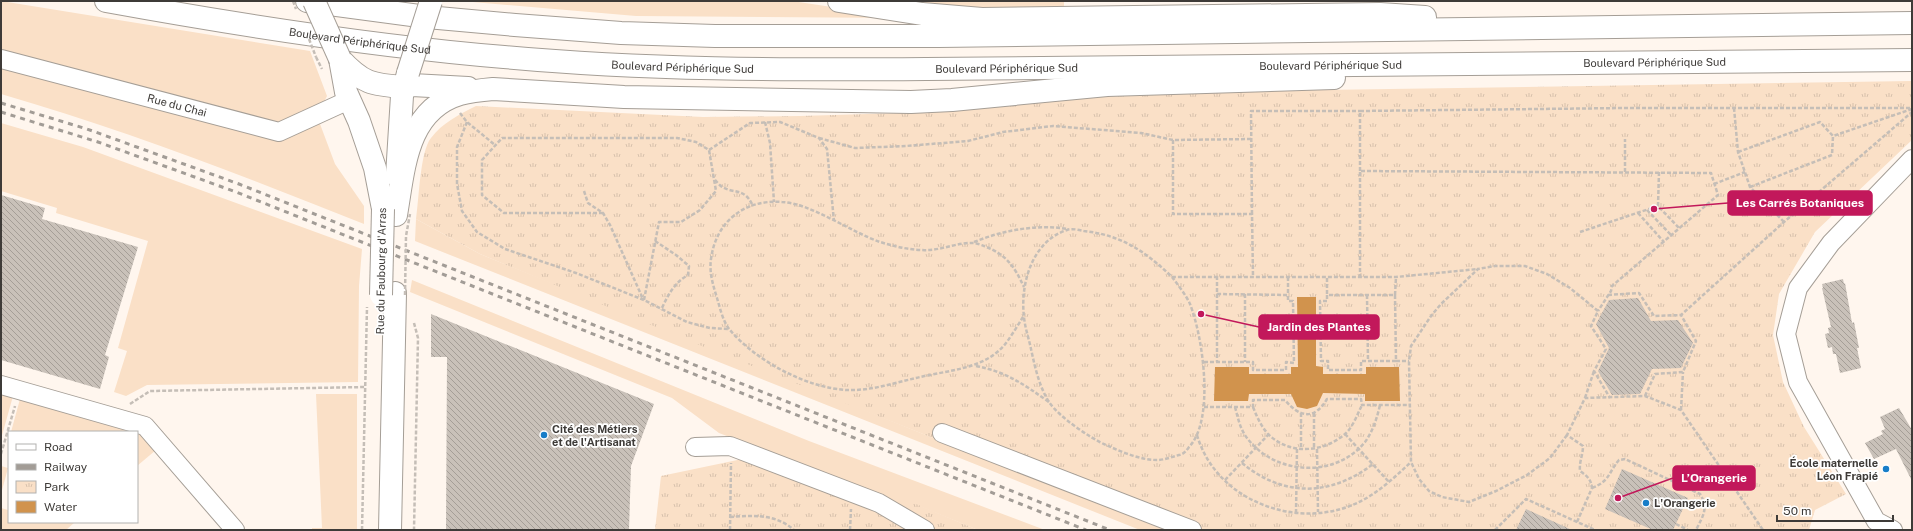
<svg xmlns="http://www.w3.org/2000/svg" width="1913" height="531" viewBox="0 0 1913 531" font-family="'Public Sans',sans-serif">
  <style>
    .green { fill: #fae0c7 }
    .park { fill: url(#park-tufts) }
    .water { fill: #d1934d }
    .building { fill: url(#building-back-hatch) }
    .lines { fill: none; stroke-linecap: round; stroke-linejoin: round }
    .minor-casing { stroke: #a59e96; stroke-width: 20 }
    .major-casing { stroke: #a59e96; stroke-width: 24 }
    .highway-casing { stroke: #a59e96; stroke-width: 24 }
    .path { stroke: #c5beb7; stroke-width: 2.5; stroke-dasharray: 4 2; stroke-linecap: butt }
    .minor { stroke: #fff; stroke-width: 18 }
    .major { stroke: #fff; stroke-width: 22 }
    .highway { stroke: #fff; stroke-width: 22 }
    .rail { stroke: #a29c96; stroke-width: 3; stroke-dasharray: 5 5; stroke-linecap: butt }
    .major-bridge-casing { stroke: #a59e96; stroke-width: 24; stroke-linecap: butt }
    .path-bridge { stroke: #c5beb7; stroke-width: 2.5; stroke-dasharray: 4 2; stroke-linecap: butt }
    .major-bridge { stroke: #fff; stroke-width: 22 }
    .poi-dot { fill: #177dc8; stroke: #fff; stroke-width: 1.5 }
    .labels { text-anchor: middle; stroke-width: 3.5; stroke-linejoin: round; paint-order: stroke }
    .street-label { font-size: 11px; fill: #3e3b38; stroke: #fff }
    .poi-label { font-size: 11px; font-weight: bold; fill: #3e3b38; stroke: #fff; text-anchor: start }
    .leader { fill: none; stroke: #c2185b; stroke-width: 1.5 }
    .callout-dot { fill: #c2185b; stroke: #fff; stroke-width: 1.5 }
    .callout { fill: #c2185b; stroke: #c2185b; stroke-width: 1.5 }
    .callout-label { font-size: 12px; text-anchor: middle; font-weight: bold; fill: #fff }
  </style>
  <defs>
    <pattern id="park-tufts" width="24" height="20" patternUnits="userSpaceOnUse"><rect width="24" height="20" fill="#fae0c7"/><path d="M3 7l-1-3M5 7V3M7 7l1-3M15 17l-1-3M17 17v-4M19 17l1-3" fill="none" stroke="#d7c1ac"/></pattern>
    <pattern id="building-back-hatch" width="6" height="6" patternUnits="userSpaceOnUse"><rect width="6" height="6" fill="#c9c1b9"/><path d="M-1 5l2 2M0 0l6 6M5-1l2 2" fill="none" stroke="#a59e97"/></pattern>
  </defs>
  <rect width="100%" height="100%" fill="#fff6ee"/>
  <!-- green -->
  <g class="green">
    <path d="M1,1L310,51L327,96L317,116L335,164L364,206V224C244,176 125,130 1,94Z"/>
    <polygon points="461,1 792,1 905,18 636,16"/>
    <path d="M912,1H1064V8C1012,9 964,9 912,1Z"/>
    <polygon points="1,123 83,147 362,249 359,286 358,382 147,385 126,396 114,392 127,351 118,348 148,241 56,213 57,208 1,191"/>
    <polygon points="416,219 480,254 980,457 1165,530 1140,530 415,241"/>
    <polygon points="412,280 809,441 1045,530 978,530 885,492 885,497 719,433 672,398 410,292"/>
    <polygon points="1,392 13,396 1,439"/>
    <polygon points="316,394 357,394 357,530 312,530 312,528 322,528"/>
    <polygon points="20,399 133,432 11,432"/>
    <polygon points="137,433 143,435 156,450 137,466"/>
    <polygon points="1,466 8,468 1,494"/>
    <polygon points="1,508 8,510 9,508 9,522 75,522 66,530 1,530"/>
  </g>
  <!-- park -->
  <g class="park">
    <path d="M1912,81V140L1815,232L1779,294L1773,335L1783,382L1804,427L1846,494L1815,510L1809,530H1165L709,349L480,254L416,219C419,200 420,151 431,138C442,123 460,114 476,106L703,117L800,116L902,113L1129,93Z"/>
    <polygon points="747,458 897,520 913,530 655,530 661,476"/>
    <polygon points="885,491 978,530 935,530 885,497"/>
  </g>
  <!-- water -->
  <polygon class="water" points="1297,297 1316,297 1316,366 1323,367 1323,374 1366,374 1366,367 1399,367 1400,401 1365,401 1365,394 1323,393 1317,406 1307,409 1297,407 1291,394 1249,394 1248,401 1214,401 1215,367 1249,367 1249,374 1291,374 1291,367 1298,367"/>
  <!-- building -->
  <g class="building">
    <polygon points="1,195 45,208 42,219 138,247 105,355 109,357 100,389 1,360"/>
    <polygon points="1843,279 1844,284 1845,283 1852,323 1854,322 1859,348 1857,348 1861,368 1840,373 1836,354 1833,354 1832,347 1828,348 1825,334 1829,333 1828,328 1831,327 1822,288 1823,288 1822,284"/>
    <polygon points="1638,298 1651,321 1678,320 1693,343 1681,368 1652,369 1640,394 1612,395 1598,371 1609,348 1596,324 1609,300"/>
    <polygon points="431,314 654,404 631,466 629,530 446,530 447,357 431,357"/>
    <polygon points="1899,408 1912,430 1912,481 1896,449 1874,459 1865,443 1883,434 1881,431 1885,429 1880,417"/>
    <polygon points="1622,469 1688,498 1673,530 1653,530 1605,509"/>
    <polygon points="1526,509 1572,530 1516,530"/>
  </g>
  <g class="lines">
    <!-- minor casing -->
    <g class="minor-casing">
      <g id="minor">
        <path id="s1" d="M1,59L279,132L349,100"/>
        <polyline points="1,385 145,426 235,530"/>
        <polyline points="942,433 1192,530"/>
        <polyline points="695,447 730,446 879,503 925,530"/>
        <polyline points="1893,530 1876,521 1798,382 1786,334 1798,288 1831,243 1912,159"/>
      </g>
    </g>
    <!-- major casing -->
    <g class="major-casing">
      <g id="major">
        <polyline points="340,59 346,92 359,121 375,168 383,209"/>
        <path d="M340,59C362,83 372,85 404,87"/>
        <polyline points="397,176 402,96 408,73"/>
        <polyline points="390,530 395,293"/>
      </g>
    </g>
    <!-- highway casing -->
    <g class="highway-casing">
      <g id="highway">
        <path id="s2" d="M106,1C238,25 371,46 504,57C644,70 785,70 926,69L1912,60"/>
        <polyline points="307,1 427,17 515,25 621,33 715,36 939,36 1912,23"/>
        <polyline points="839,1 922,14 982,19 1380,14 1425,17"/>
        <polyline points="404,87 412,85 468,88"/>
        <path d="M396,215C404,169 406,110 460,94C471,91 482,90 493,89L624,97L911,102L952,100L1107,85L1334,78"/>
      </g>
    </g>
    <!-- path -->
    <g class="path">
      <polyline points="316,57 322,69"/>
      <polyline points="1734,108 1738,152 1750,187 1784,222"/>
      <polyline points="460,113 467,122 495,145"/>
      <polyline points="467,122 457,147 457,184 462,211 477,232 505,249 576,273 644,300 687,322 710,328 729,329"/>
      <polyline points="765,122 770,143 774,202"/>
      <polyline points="819,138 855,148 906,146 968,141 1003,132 1053,126 1141,133 1173,140"/>
      <polyline points="1251,139 1173,140 1173,214 1252,214 1253,277"/>
      <polyline points="1738,152 1820,122 1833,136 1912,109"/>
      <polyline points="1360,171 1360,111 1627,108 1912,108"/>
      <polyline points="1625,172 1625,139"/>
      <polyline points="1659,172 1658,206 1680,229"/>
      <path d="M715,180C717,182 720,186 722,187C735,194 744,188 752,204"/>
      <polyline points="1714,184 1745,172"/>
      <polyline points="1750,187 1832,155 1833,136"/>
      <polyline points="584,191 588,203 603,213 610,225 643,299"/>
      <polyline points="1647,210 1672,236"/>
      <polyline points="603,213 504,213 482,195 482,160 502,138 677,138 696,142 709,150 750,123 780,122 819,138 827,149 834,221"/>
      <polyline points="1638,213 1664,242"/>
      <polyline points="1252,214 1251,111 1360,111"/>
      <polyline points="1580,232 1658,206"/>
      <path d="M655,241L676,255L689,266L688,275C674,283 668,295 661,310"/>
      <path d="M974,242C1004,230 1037,224 1068,229"/>
      <path d="M1172,277C1178,285 1186,295 1190,304C1203,337 1215,420 1189,447C1186,451 1184,454 1179,455C1172,457 1164,460 1157,460C1140,460 1122,452 1106,445C1090,438 1059,417 1049,402C1039,386 1035,367 1031,349C1029,339 1025,328 1024,317C1020,284 1032,241 1067,230C1072,228 1079,230 1084,231C1121,235 1145,251 1172,277H1396L1478,269"/>
      <polyline points="1288,277 1288,295"/>
      <polyline points="1327,278 1327,295"/>
      <polyline points="1360,278 1360,171 1711,173 1718,195 1612,286 1611,291 1598,311"/>
      <polyline points="1217,294 1217,362"/>
      <polyline points="1245,294 1245,362"/>
      <polyline points="1367,295 1368,361"/>
      <polyline points="1395,295 1396,277"/>
      <polyline points="1608,295 1639,293 1654,316 1681,315 1784,222 1912,112"/>
      <polyline points="644,300 659,222 681,222 700,210 716,191 709,150"/>
      <path d="M1023,317C1018,325 1012,335 1006,343C985,370 947,370 916,378C894,383 870,391 847,390C807,388 756,361 730,330C723,322 720,308 717,298C713,285 709,272 711,259C716,221 745,199 782,202C810,203 851,232 880,242C897,247 913,251 930,250C944,249 960,242 973,243C977,243 981,245 984,246C1007,255 1014,266 1024,287"/>
      <polyline points="414,323 418,338 414,530"/>
      <polyline points="1396,361 1361,361 1361,370 1328,370 1328,361 1321,361 1320,301 1327,301 1327,295 1395,295 1396,361 1409,361"/>
      <polyline points="1204,362 1253,362 1253,370 1286,370 1286,362 1294,363 1293,301 1288,301 1288,295 1217,294 1217,277"/>
      <path d="M976,366C1007,372 1023,384 1049,402"/>
      <polyline points="1645,396 1655,374 1683,372 1696,341 1681,315"/>
      <polyline points="1585,398 1594,371"/>
      <polyline points="130,404 150,391 365,387"/>
      <path d="M1204,407H1253V400H1285C1299,417 1314,421 1327,399H1361L1362,405H1409"/>
      <path d="M1235,407C1238,418 1240,429 1247,438C1275,475 1335,479 1365,442C1373,431 1377,418 1380,405"/>
      <path d="M1253,407C1257,417 1261,426 1268,434C1289,455 1323,453 1345,434C1353,427 1357,415 1362,405"/>
      <polyline points="1681,410 1683,372"/>
      <polyline points="1301,413 1301,449"/>
      <polyline points="1314,413 1314,449"/>
      <polyline points="1345,434 1389,482"/>
      <path d="M1197,435C1216,501 1297,531 1357,503C1377,494 1395,477 1411,462"/>
      <polyline points="1567,435 1550,458 1527,475 1496,491 1469,502 1442,497 1429,491 1419,479 1411,462 1409,361 1411,346 1431,316 1441,304 1478,269 1495,266 1525,266 1547,274 1570,288 1598,311 1591,326 1606,349 1594,371 1610,398"/>
      <polyline points="1317,449 1318,512"/>
      <polyline points="1,454 15,406"/>
      <path d="M1242,463C1283,497 1330,497 1373,464"/>
      <polyline points="1225,480 1269,434"/>
      <path d="M1592,488C1610,481 1608,473 1619,460L1625,459L1700,494C1709,508 1703,516 1696,530"/>
      <polyline points="1296,513 1297,449"/>
      <path d="M730,517C753,515 776,514 794,530"/>
      <path d="M1577,522L1592,488C1591,479 1587,476 1580,471C1579,462 1583,455 1583,446L1567,435L1585,398L1645,396L1681,410L1763,530"/>
      <polyline points="1676,524 1688,530"/>
      <polyline points="362,530 367,307"/>
      <polyline points="730,530 731,463"/>
      <polyline points="850,530 851,509"/>
      <polyline points="1495,530 1526,499 1595,530"/>
    </g>
    <!-- minor -->
    <use href="#minor" class="minor"/>
    <!-- major -->
    <use href="#major" class="major"/>
    <!-- highway -->
    <use href="#highway" class="highway"/>
    <!-- rail -->
    <g class="rail">
      <polyline points="1,103 87,129 239,184 1110,530"/>
      <polyline points="1,112 98,142 236,192 1086,530"/>
    </g>
    <!-- major-bridge casing -->
    <g class="major-bridge-casing">
      <g id="major-bridge">
        <polyline points="314,1 340,59"/>
        <polyline points="408,73 431,1"/>
        <polyline points="381,295 383,209"/>
      </g>
    </g>
    <!-- path-bridge -->
    <g class="path-bridge">
      <polyline points="293,1 296,9"/>
      <polyline points="309,39 316,57"/>
      <polyline points="405,295 406,236 410,214"/>
    </g>
    <!-- major-bridge -->
    <use href="#major-bridge" class="major-bridge"/>
  </g>
  <!-- markers -->
  <g class="poi-dot">
    <circle cx="544" cy="435" r="4"/>
    <circle cx="1886" cy="469" r="4"/>
    <circle cx="1646" cy="503" r="4"/>
  </g>
  <g class="labels">
    <!-- street labels -->
    <g class="street-label">
      <text dy="4" stroke="none"><textPath href="#s2" startOffset="257">Boulevard Périphérique Sud</textPath></text>
      <text dy="4" stroke="none"><textPath href="#s2" startOffset="1553">Boulevard Périphérique Sud</textPath></text>
      <text dy="4" stroke="none"><textPath href="#s2" startOffset="1229">Boulevard Périphérique Sud</textPath></text>
      <text dy="4" stroke="none"><textPath href="#s2" startOffset="581">Boulevard Périphérique Sud</textPath></text>
      <text dy="4" stroke="none"><textPath href="#s2" startOffset="905">Boulevard Périphérique Sud</textPath></text>
      <text dy="4" stroke="none"><textPath href="#s1" startOffset="182">Rue du Chai</textPath></text>
      <text transform="translate(381 271) rotate(-89)" y="4">Rue du Faubourg d'Arras</text>
    </g>
    <!-- poi labels -->
    <g class="poi-label">
      <text x="552" y="433">Cité des Métiers<tspan x="552" dy="13">et de l'Artisanat</tspan></text>
      <text x="1878" y="467" text-anchor="end">École maternelle<tspan x="1878" dy="13">Léon Frapié</tspan></text>
      <text x="1654" y="507">L'Orangerie</text>
    </g>
  </g>
  <!-- callouts -->
  <path class="leader" d="M1654 209L1728 203M1201 314L1259 327M1618 498L1673 478"/>
  <g class="callout-dot">
    <circle cx="1654" cy="209" r="4"/>
    <circle cx="1201" cy="314" r="4"/>
    <circle cx="1618" cy="498" r="4"/>
  </g>
  <g class="callout">
    <rect x="1728" y="191" width="144" height="24" rx="4"/>
    <rect x="1259" y="315" width="120" height="24" rx="4"/>
    <rect x="1673" y="466" width="82" height="24" rx="4"/>
  </g>
  <g class="callout-label">
    <text x="1800" y="207">Les Carrés Botaniques</text>
    <text x="1319" y="331">Jardin des Plantes</text>
    <text x="1714" y="482">L’Orangerie</text>
  </g>
  <!-- border -->
  <rect width="1913" height="531" fill="none" stroke="#3e3b38" stroke-width="4"/>
  <!-- legend -->
  <rect x="8" y="431" width="130" height="92" fill="#ffffff" stroke="#b2b1af"/>
  <rect x="16" y="444" width="20" height="6" fill="#ffffff" stroke="#b2b1af"/>
  <text x="44" y="451" font-size="12" fill="#3e3b38">Road</text>
  <rect x="16" y="464" width="20" height="6" fill="#a29c96" stroke="#b2b1af"/>
  <text x="44" y="471" font-size="12" fill="#3e3b38">Railway</text>
  <rect x="16" y="481" width="20" height="12" fill="url(#park-tufts)" stroke="#b2b1af"/>
  <text x="44" y="491" font-size="12" fill="#3e3b38">Park</text>
  <rect x="16" y="501" width="20" height="12" fill="#d1934d" stroke="#b2b1af"/>
  <text x="44" y="511" font-size="12" fill="#3e3b38">Water</text>
  <!-- scale -->
  <path d="M1777 515v6h116v-6" fill="none" stroke="#3e3b38" stroke-width="2"/>
  <text x="1783" y="515" font-size="12" fill="#3e3b38" stroke="#ffffff" stroke-width="3" paint-order="stroke">50 m</text>
</svg>
